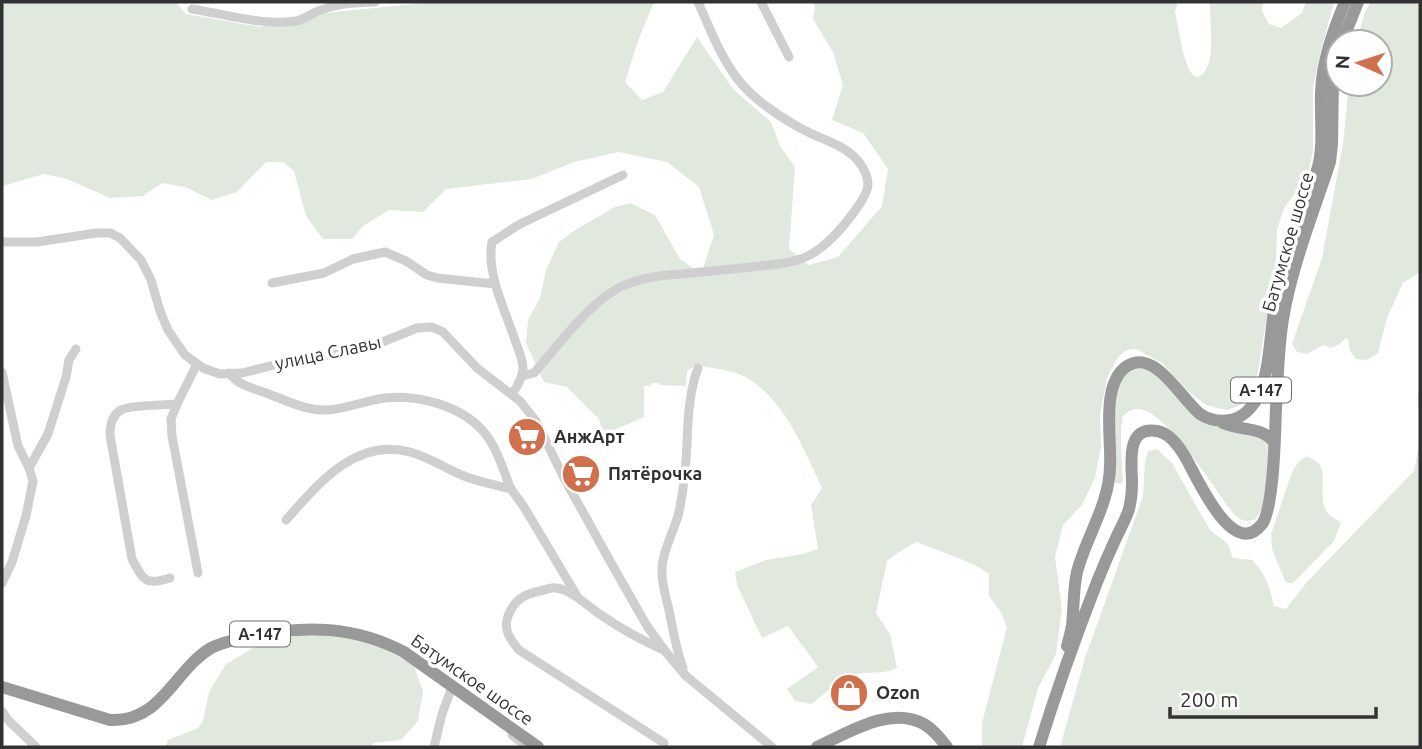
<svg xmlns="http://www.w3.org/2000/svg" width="1422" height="749" viewBox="0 0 1422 749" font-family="Ubuntu,sans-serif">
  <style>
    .green { fill: #e1e9df }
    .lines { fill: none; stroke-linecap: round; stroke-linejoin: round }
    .minor { stroke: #cfcfcf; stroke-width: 9 }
    .highway { stroke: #999; stroke-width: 12 }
    .labels { text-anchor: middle; stroke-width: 7; stroke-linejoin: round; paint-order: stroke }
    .shield { fill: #fff; stroke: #707070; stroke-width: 2 }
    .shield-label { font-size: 16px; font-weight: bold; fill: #323232 }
    .street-label { font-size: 18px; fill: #323232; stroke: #fff }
    .poi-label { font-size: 18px; font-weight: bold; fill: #323232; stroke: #fff; text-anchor: start }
  </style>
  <rect width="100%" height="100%" fill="#fff"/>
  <!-- green -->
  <g class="green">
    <path d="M2,2H176L186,14L260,27L333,12L436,2H654L638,41L625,82L642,100L663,92L697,37L733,89L771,122L780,146L795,167L789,249L809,265L838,257L882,206L888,169L863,133L832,120L843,85L833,52L813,19L815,7L813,2H1178L1175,12L1183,52L1189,70L1194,76L1199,77C1218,66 1209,21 1210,2H1263L1262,11L1269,24L1281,28L1302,13L1306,2H1334L1320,54L1313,88V151L1309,170L1303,183L1284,208L1277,230L1276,260L1256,384L1252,394L1240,405L1228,410L1221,409L1206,405L1189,392L1162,363L1136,349L1127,350L1118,357L1107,378L1100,415L1101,446L1095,478L1082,505L1063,525L1055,557L1062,609L1056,654L1038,688L1022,747H982V723L1007,627L1000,611L989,596V574L973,564L917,542C910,545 892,556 887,561L876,613L890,634L897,668C882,675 872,671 858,674C840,677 826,694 811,704L795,701L787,689L818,667L788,626L762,638L737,585L735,572L766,560L803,554L818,549L811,505L822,488C804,449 781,392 739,374C726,369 709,368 696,365L687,371L686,386L659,385V383H651V386H644V417L603,435L599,419L567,387L544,382L526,343L528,320L540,298L546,270L559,242L577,229L615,207L630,203L655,215L680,259L701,274L714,235L699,187L667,162L619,152L574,162L532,179L446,189L423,212L389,210L363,226L352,239H323L306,216L294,171L283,162H266L237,192L212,200L185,187L162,183L143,196L110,198L67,179L44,174L2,186Z"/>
    <polygon points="1371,2 1420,2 1420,272 1403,283 1387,318 1378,353 1367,360 1356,359 1350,351 1348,339 1345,339 1338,345 1331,348 1323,345 1307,354 1297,352 1292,344 1322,258 1343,144 1349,84 1380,84 1380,42 1356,42 1365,12"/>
    <path d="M1147,368L1207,422L1226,430L1262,439L1268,443L1271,456L1262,509L1256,519C1246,523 1240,521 1233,513C1214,488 1171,418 1143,410C1134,407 1129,411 1123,416C1119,438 1122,459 1123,481L1121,484L1115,483V466L1112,444L1118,384L1130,369Z"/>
    <path d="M1420,383V747H1060L1085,658L1143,496L1145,461L1148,451L1157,449L1172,463L1210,530L1228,544L1233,558L1252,560C1267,576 1269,586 1274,606L1286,609L1306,583L1414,471L1420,440L1418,398Z"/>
    <path d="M1306,457C1336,463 1314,493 1327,512C1330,516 1337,520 1341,523L1334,541L1293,583H1288L1285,581L1272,549L1271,534L1292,472L1298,462Z"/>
    <polygon points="340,635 380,645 414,666 423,691 418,721 401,740 374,743 369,747 165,747 168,740 198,728 203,721 209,692 226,664 255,647 298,636"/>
  </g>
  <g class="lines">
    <!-- minor -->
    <g class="minor">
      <polyline points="761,2 789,57"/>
      <path d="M192,9C225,14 262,26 296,21C305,19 312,13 321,10C339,3 356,3 375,2"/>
      <polyline points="2,242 37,242 96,233 110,233 120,238 141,260 151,280 160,311 168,330 185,355 203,368 220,374 242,373 274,365 356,350 375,345 417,328 432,327 443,332 477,368 520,401 536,421 564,478 610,561 647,626 665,651 686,676 772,747"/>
      <polyline points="272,283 324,273 353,259 385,252 406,261 427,275 437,278 495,284"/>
      <polyline points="197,364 177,404 171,419 172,436 198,573"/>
      <polyline points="2,372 18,446 29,468 33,481 26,516 12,562 2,583"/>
      <path d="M229,373C238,385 252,388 266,393C285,400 306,411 327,410C347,409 366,400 385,398C418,394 461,406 483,431C497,447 503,470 511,489"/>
      <path d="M522,376L534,373C555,349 588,305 615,290C635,278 660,275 682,274C708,271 735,269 761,266C777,264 793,263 808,256C828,246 844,226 857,208C868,192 873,183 861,165C850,147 826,141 808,132C784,120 752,99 736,77C720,55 709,27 698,2"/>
      <path d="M512,394C517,387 522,378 523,369C523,360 519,351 516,343C506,312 486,274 492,242L520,224L623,175"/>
      <polyline points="29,468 48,434 66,377 69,360 76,349"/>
      <path d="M286,520C318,484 356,437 410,452C429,457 446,469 464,476C479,482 496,485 511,489L524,507L577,596"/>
      <path d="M170,578C145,586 143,580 132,559L110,435C110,426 112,415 121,410C130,405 164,405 177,404"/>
      <path d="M664,650C641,640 618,627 598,613C585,604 572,590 556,588C551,587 545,590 540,591C524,594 514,600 508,616C503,630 510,639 519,650L664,743"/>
      <path d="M683,668C676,649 673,630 669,610C666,597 661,582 662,568C663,547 677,527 680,507C684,486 686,464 687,443C688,418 689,392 698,368"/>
      <polyline points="2,711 8,720 36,747"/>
      <polyline points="512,735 527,747"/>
      <polyline points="434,747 442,714 452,687"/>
    </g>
    <!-- highway -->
    <g class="highway">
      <polyline points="1342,42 1358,2"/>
      <path d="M1223,423C1241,431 1261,426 1274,442"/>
      <path d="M1067,646C1069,639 1071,632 1072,625C1074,608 1073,590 1077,572C1086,537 1109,505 1110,467C1112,440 1100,384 1127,366C1155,348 1182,400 1200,414C1209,420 1220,422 1231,420C1243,417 1252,408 1258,397C1270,373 1270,331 1275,304C1282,271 1293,238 1304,207C1308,194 1314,181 1318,167C1324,143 1320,118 1321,93C1322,61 1333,31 1345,2"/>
      <path d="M2,687L110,720C161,723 174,670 211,648C224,641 239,639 252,636C305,625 355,626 404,652L538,747"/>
      <path d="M817,747C848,733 890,705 924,724C934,730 941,739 947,747"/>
      <path d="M1039,747C1056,692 1076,636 1097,582C1103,567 1109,553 1116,538C1120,529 1126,519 1129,509C1131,501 1132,491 1132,483C1132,464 1125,426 1157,431C1169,433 1178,445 1184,455C1195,472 1232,563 1262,524C1274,508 1275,433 1276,409C1278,379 1278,349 1283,319C1292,265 1313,214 1330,162L1332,144L1333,79L1338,55"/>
    </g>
  </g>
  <!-- icons -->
  <defs>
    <g id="supermarket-disc" transform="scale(2.0125)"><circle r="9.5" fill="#d0704c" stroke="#fff"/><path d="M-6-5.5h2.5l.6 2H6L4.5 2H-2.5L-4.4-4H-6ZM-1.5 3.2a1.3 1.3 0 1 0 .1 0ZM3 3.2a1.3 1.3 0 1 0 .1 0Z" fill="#fff"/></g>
    <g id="shop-disc" transform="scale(2.0125)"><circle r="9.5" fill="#d0704c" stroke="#fff"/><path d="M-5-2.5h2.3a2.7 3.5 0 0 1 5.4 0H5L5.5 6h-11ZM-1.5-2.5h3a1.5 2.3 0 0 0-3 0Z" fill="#fff"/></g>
  </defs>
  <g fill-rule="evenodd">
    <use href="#supermarket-disc" x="527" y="437"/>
    <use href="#supermarket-disc" x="581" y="474"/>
    <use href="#shop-disc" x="849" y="693"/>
  </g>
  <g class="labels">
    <!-- shield labels -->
    <g class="shield">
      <rect x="1231" y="377.5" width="60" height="25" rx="5"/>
      <rect x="230" y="621.5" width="60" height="25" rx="5"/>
    </g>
    <g class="shield-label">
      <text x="1261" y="396">А-147</text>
      <text x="260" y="640">А-147</text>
    </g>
    <!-- street labels -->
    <g class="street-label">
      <text transform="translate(1288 242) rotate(-74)" y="6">Батумское шоссе</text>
      <text transform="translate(328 353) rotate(-12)" y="6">улица Славы</text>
      <text transform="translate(472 680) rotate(35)" y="6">Батумское шоссе</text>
    </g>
    <!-- poi labels -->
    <g class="poi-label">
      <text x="554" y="443">АнжАрт</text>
      <text x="608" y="480">Пятёрочка</text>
      <text x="876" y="699">Ozon</text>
    </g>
  </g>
  <!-- border -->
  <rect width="1422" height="749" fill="none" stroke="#323232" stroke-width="7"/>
  <!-- north arrow -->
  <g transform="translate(1359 63) rotate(273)"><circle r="33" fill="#ffffff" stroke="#adadad" stroke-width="2"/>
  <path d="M0-5L12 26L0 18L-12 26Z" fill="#d0704c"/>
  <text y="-10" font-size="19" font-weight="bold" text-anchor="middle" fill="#323232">N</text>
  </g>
  <!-- scale -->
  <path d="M1170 707v10h206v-10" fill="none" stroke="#323232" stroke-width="3.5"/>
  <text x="1180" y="707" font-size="21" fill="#323232" stroke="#ffffff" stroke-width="5" paint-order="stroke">200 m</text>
</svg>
